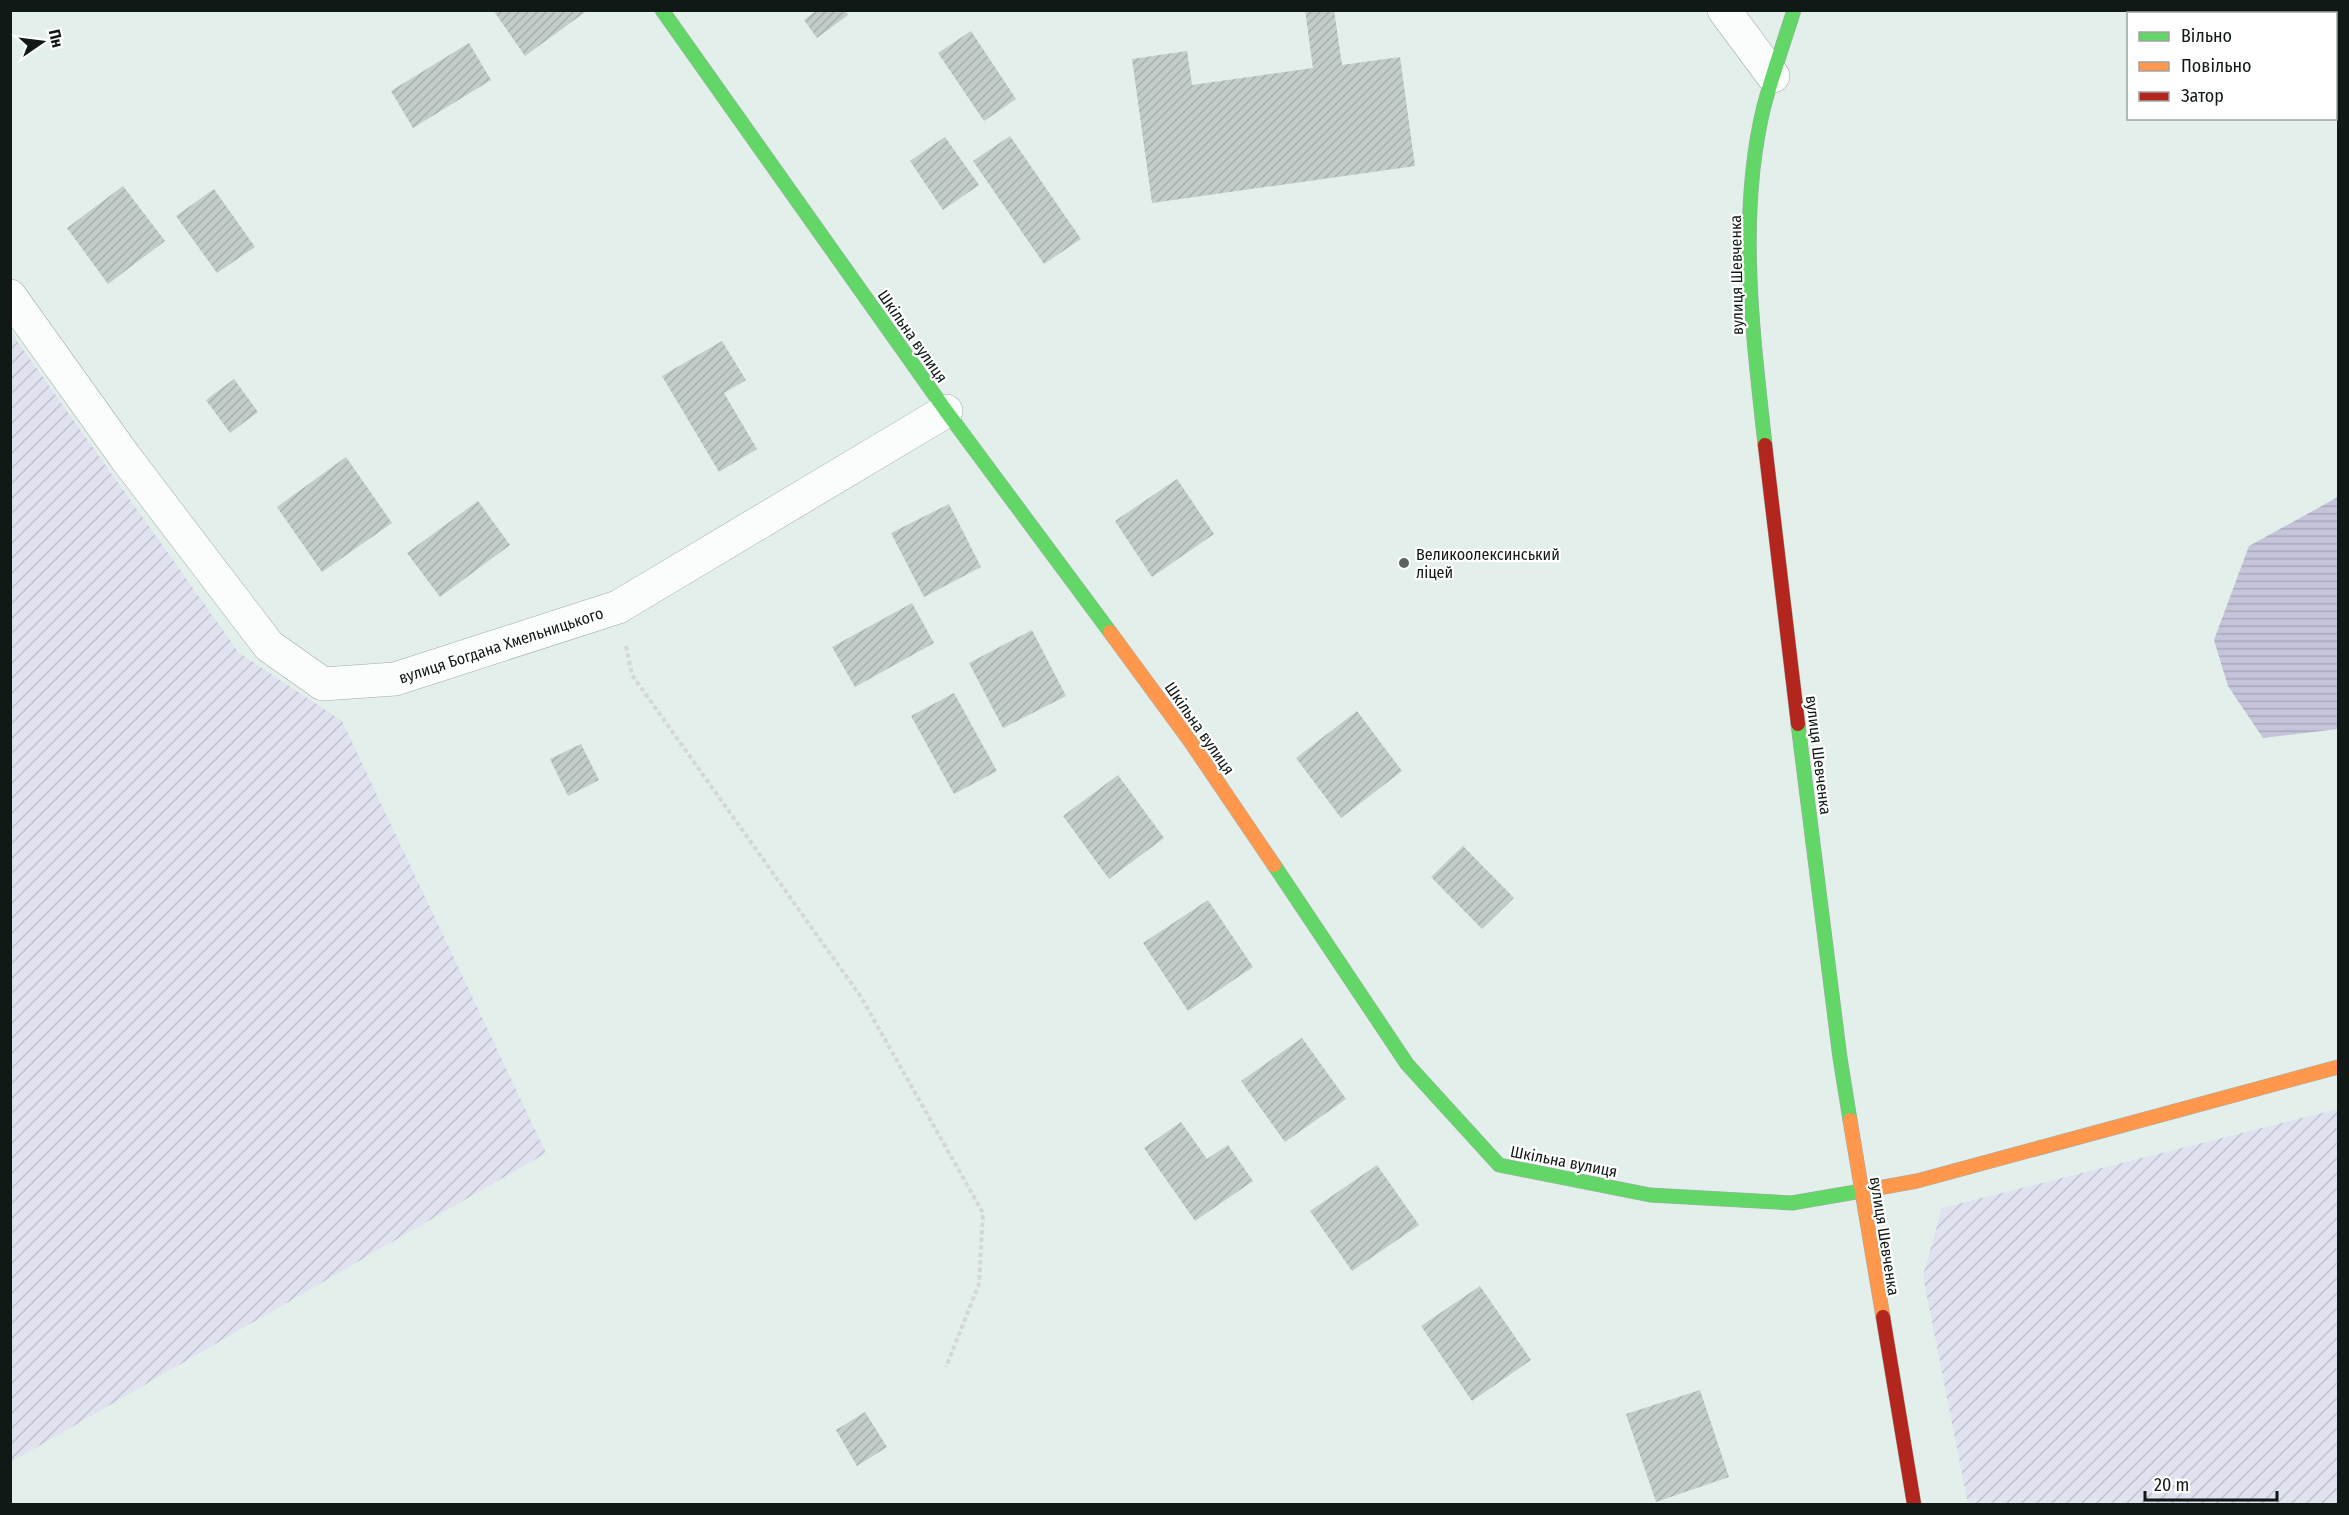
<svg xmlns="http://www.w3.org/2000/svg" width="2349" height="1515" viewBox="0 0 2349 1515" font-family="'Fira Sans Condensed',sans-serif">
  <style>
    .garden { fill: url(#garden-furrows) }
    .water { fill: url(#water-rules) }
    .building { fill: url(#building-hatch) }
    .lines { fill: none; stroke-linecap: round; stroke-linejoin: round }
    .street-casing { stroke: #a2aaa7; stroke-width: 34 }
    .fast-casing { stroke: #a2aaa7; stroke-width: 15 }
    .slow-casing { stroke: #a2aaa7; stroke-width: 15 }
    .jam-casing { stroke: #a2aaa7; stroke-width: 15 }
    .path { stroke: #d4d7d6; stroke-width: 4; stroke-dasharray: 4.5 3; stroke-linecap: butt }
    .street { stroke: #fbfdfc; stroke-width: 33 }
    .fast { stroke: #63d668; stroke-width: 14 }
    .slow { stroke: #ff974d; stroke-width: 14 }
    .jam { stroke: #b3261e; stroke-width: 14 }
    .poi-dot { fill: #5a6460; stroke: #fff; stroke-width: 2 }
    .labels { text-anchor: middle; stroke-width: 4.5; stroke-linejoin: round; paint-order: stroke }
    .street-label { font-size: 16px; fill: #111916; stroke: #fff }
    .poi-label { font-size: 16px; fill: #111916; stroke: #fff; text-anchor: start }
  </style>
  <defs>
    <pattern id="garden-furrows" width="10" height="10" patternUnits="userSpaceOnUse" patternTransform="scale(1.5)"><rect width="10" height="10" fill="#e1e2f0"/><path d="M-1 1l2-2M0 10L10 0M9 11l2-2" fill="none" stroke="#c0c1cd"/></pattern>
    <pattern id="water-rules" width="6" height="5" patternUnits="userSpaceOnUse" patternTransform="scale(1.5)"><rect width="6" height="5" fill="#c6c4da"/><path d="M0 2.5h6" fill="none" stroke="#a9a8ba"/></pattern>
    <pattern id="building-hatch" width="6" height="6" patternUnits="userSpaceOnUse" patternTransform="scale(1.5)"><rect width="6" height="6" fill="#c2ccc8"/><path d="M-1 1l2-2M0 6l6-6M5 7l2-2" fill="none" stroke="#a6afab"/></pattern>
  </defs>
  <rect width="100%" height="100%" fill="#e3efea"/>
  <!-- garden -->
  <g class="garden">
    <polygon points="10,331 239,653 342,721 546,1153 11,1462"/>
    <polygon points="2338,1109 2338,1504 1968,1504 1923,1276 1942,1208"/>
  </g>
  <!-- water -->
  <polygon class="water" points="2338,497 2338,729 2263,738 2228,686 2214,640 2249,546"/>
  <!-- building -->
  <g class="building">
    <polygon points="493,10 588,10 525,56"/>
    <polygon points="817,10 845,10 848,15 817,38 804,20"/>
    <polygon points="1305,10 1334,10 1342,65 1400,57 1415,166 1152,203 1132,59 1187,51 1192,85 1313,68"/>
    <polygon points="971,31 1016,99 984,121 938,53"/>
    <polygon points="469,43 491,80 413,128 391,91"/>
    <polygon points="1010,136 1081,239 1044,264 973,161"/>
    <polygon points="945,137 979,185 943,210 910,161"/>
    <polygon points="123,186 165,241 108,284 67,228"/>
    <polygon points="214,189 255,247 217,273 176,216"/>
    <polygon points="722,341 746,380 724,393 757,449 719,472 662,376"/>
    <polygon points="234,379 258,412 230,433 206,400"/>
    <polygon points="346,457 392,523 322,572 277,507"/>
    <polygon points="1177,479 1214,534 1152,577 1115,521"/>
    <polygon points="478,501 510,545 440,597 407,553"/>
    <polygon points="949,504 981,567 924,597 891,533"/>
    <polygon points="912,603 934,643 855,687 832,647"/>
    <polygon points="1032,630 1066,696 1003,728 969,663"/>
    <polygon points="954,693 997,771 954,794 911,716"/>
    <polygon points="1357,711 1402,771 1341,818 1296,758"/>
    <polygon points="581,744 599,780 568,796 550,759"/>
    <polygon points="1118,775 1164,838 1109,879 1063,816"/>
    <polygon points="1463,846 1514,898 1482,929 1431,877"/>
    <polygon points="1208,900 1253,967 1188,1011 1143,943"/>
    <polygon points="1302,1038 1346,1099 1285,1142 1241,1081"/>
    <polygon points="1181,1122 1207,1159 1228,1145 1253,1181 1195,1221 1144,1148"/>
    <polygon points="1377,1165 1419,1225 1352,1271 1310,1211"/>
    <polygon points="1480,1286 1531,1360 1472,1401 1421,1326"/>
    <polygon points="1700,1390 1729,1477 1656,1502 1626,1414"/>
    <polygon points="865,1412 887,1447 857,1466 836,1430"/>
  </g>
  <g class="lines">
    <!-- street casing -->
    <g class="street-casing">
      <g id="street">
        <polyline points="1724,10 1773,76"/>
        <polyline points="10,296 125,457 269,646 323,684 395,679 618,607 946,411"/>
      </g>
    </g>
    <!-- fast casing -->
    <g class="fast-casing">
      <g id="fast">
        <polyline points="662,10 946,411 1110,632"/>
        <path d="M1765,445C1753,334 1737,216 1764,106C1773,73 1784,42 1794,10"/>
        <polyline points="1798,724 1840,1058 1850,1120"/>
        <polyline points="1274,865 1407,1064 1499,1165 1650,1195 1792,1203 1873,1189"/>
      </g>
    </g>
    <!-- slow casing -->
    <g class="slow-casing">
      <g id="slow">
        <polyline points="1110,632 1190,741 1274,865"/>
        <polyline points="1850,1120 1883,1317"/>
        <polyline points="1873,1189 1917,1181 2338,1067"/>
      </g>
    </g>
    <!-- jam casing -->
    <g class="jam-casing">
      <g id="jam">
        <polyline points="1765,445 1798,724"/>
        <polyline points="1883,1317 1914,1504"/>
      </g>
    </g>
    <!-- path -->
    <polyline class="path" points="626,646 632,675 861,997 983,1213 979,1284 946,1367"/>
    <!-- street -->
    <use href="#street" class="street"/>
    <!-- fast -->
    <use href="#fast" class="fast"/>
    <!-- slow -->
    <use href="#slow" class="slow"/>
    <!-- jam -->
    <use href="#jam" class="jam"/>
  </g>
  <!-- markers -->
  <circle class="poi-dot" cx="1404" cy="563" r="6"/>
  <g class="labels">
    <!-- street labels -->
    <g class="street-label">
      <text transform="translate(1736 275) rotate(-91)" y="6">вулиця Шевченка</text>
      <text transform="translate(913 336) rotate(55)" y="6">Шкільна вулиця</text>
      <text transform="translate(501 645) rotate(-18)" y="6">вулиця Богдана Хмельницького</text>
      <text transform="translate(1200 728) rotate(55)" y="6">Шкільна вулиця</text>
      <text transform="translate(1819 755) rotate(83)" y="6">вулиця Шевченка</text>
      <text transform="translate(1564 1161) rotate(11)" y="6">Шкільна вулиця</text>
      <text transform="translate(1885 1236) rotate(81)" y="6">вулиця Шевченка</text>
    </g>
    <!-- poi labels -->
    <g class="poi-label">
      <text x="1416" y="560">Великоолексинський<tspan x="1416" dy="18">ліцей</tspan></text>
    </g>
  </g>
  <!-- border -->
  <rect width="2349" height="1515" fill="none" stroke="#111916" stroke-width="24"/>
  <!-- legend -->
  <rect x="2127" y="12" width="210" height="108" fill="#ffffff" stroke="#a0a3a2" stroke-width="1.5"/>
  <rect x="2139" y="32" width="30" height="9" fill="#63d668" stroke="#a0a3a2" stroke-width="1.5"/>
  <text x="2181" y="42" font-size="18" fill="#111916">Вільно</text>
  <rect x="2139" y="62" width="30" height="9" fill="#ff974d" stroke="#a0a3a2" stroke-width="1.5"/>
  <text x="2181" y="72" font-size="18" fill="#111916">Повільно</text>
  <rect x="2139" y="92" width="30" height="9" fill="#b3261e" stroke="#a0a3a2" stroke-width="1.5"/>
  <text x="2181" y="102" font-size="18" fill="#111916">Затор</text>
  <!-- north arrow -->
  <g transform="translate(42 42) rotate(76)" stroke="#ffffff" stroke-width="4.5" paint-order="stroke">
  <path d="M0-4.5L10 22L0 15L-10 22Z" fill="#111916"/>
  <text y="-9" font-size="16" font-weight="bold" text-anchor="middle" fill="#111916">Пн</text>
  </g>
  <!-- scale -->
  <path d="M2145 1491v9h132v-9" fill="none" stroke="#111916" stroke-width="3"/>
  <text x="2154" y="1491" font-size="18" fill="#111916" stroke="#ffffff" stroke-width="4.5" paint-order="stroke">20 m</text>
</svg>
